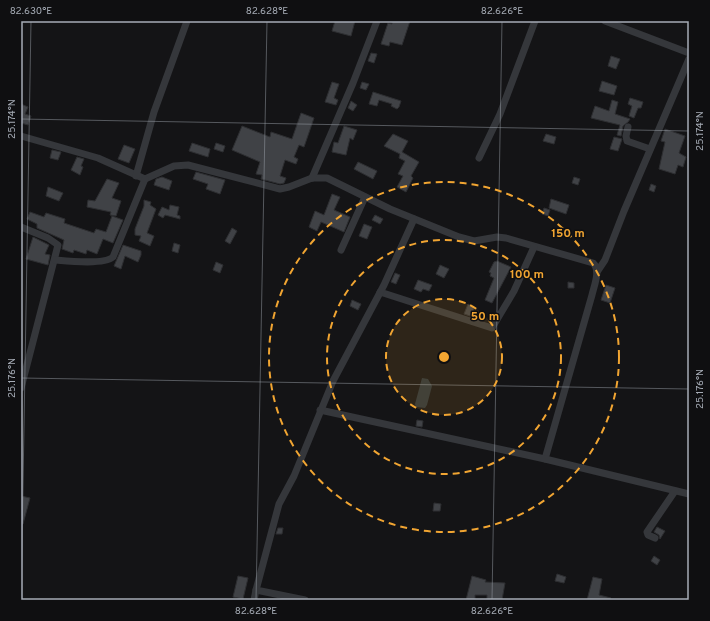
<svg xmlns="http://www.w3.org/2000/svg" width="710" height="621" viewBox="0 0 710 621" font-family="Overpass,sans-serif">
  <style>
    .water { fill: #2b343a }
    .building { fill: #404246; stroke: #2e2f32 }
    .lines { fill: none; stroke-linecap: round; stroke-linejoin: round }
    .street { stroke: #35373b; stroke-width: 7 }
    .ticks { fill: none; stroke: #a6acb6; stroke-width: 1; stroke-opacity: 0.45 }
    .ring { fill: none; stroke: #f1a532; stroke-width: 2; stroke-dasharray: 7 5 }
    .centre { fill: #f1a532; stroke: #0f0f11; stroke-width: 2 }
    .ring-label { font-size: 12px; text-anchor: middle; font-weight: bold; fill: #f1a532; stroke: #0f0f11; stroke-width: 3; stroke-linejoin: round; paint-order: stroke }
    .neatline { fill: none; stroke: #a6acb6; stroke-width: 1.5 }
    .ticks-label { font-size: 10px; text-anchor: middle; fill: #a6acb6 }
  </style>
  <rect width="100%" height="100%" fill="#141416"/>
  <!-- water -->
  <polygon class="water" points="422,378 428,379 432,386 427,405 425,408 416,407 415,404"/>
  <!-- building -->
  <g class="building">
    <polygon points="335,21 355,21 351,36 332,31"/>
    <polygon points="392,21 410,21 402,45 390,42 389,46 381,44 388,23 392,24"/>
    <polygon points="371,53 377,54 374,63 368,61"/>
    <polygon points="611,56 620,59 616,69 608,66"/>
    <polygon points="602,81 617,86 614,95 599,91"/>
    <polygon points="332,82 339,84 334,98 338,100 336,105 325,102"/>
    <polygon points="362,82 369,84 366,90 360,88"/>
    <polygon points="373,92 401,101 399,107 397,109 391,106 392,104 379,100 377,106 369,104"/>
    <polygon points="630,98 643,102 641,108 638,108 634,118 629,116 632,106 628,104"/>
    <polygon points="612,100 618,102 615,114 630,119 628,122 623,126 621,136 617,135 620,125 591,118 595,106 609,111"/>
    <polygon points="351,101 357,105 353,111 348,108"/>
    <polygon points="21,104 28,107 25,114 31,116 28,125 21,123"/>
    <polygon points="301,113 314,118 304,147 299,145 294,157 298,159 296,164 285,160 280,176 286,178 284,183 280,184 261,179 262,175 256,174 260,162 232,150 242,126 270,137 271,132 292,139"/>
    <polygon points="344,126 357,130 353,140 350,138 346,155 332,152 334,142 338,143"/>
    <polygon points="665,129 685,136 679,153 686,157 683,167 678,165 675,174 659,169 665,142 661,141"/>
    <polygon points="393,134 408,141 402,152 419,162 411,176 413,178 406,192 397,187 403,176 398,174 405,161 399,158 400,154 384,146"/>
    <polygon points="546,134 556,137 554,144 543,141"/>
    <polygon points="614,137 622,139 618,151 610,149"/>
    <polygon points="192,143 210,149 208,157 189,151"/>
    <polygon points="216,143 225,146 223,152 214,149"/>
    <polygon points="124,145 135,149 129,163 118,159"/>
    <polygon points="52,150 61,152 58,160 50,158"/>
    <polygon points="77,157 84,159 81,166 83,167 80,175 71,170"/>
    <polygon points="358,162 377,171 373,179 354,169"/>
    <polygon points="196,172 225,180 220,194 206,189 208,184 193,179"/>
    <polygon points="162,177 172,181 169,190 154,185 156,179"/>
    <polygon points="574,177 580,179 578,185 572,183"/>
    <polygon points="107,179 119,183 112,198 121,201 116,216 110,215 111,212 87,207 88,200 95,201"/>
    <polygon points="651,184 656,186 654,192 649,190"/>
    <polygon points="48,187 63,193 59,201 46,196"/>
    <polygon points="332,194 340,197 334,210 350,217 344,232 321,222 317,231 309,227 315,211 324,215"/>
    <polygon points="551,199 569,205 566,214 549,208"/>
    <polygon points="144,200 151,202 150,205 156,209 147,233 154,236 150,246 139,241 141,236 135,235 135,229 144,206"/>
    <polygon points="170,205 179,207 177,215 180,216 180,219 165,215 163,218 158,215 162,207 169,210"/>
    <polygon points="544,208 550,210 548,216 542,214"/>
    <polygon points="30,212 44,217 46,213 65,219 64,223 94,233 96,229 106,232 112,216 123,220 113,243 103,239 97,254 87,250 86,254 74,250 73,253 62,249 64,240 37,228 37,224 27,219"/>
    <polygon points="375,215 383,219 380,224 372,220"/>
    <polygon points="364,224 372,227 367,239 359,236"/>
    <polygon points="232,228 237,231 230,244 225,241"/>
    <polygon points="33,237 49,245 45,254 50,255 48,265 26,259"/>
    <polygon points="174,243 180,245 178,253 172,251"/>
    <polygon points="123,245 141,251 141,255 138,262 125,256 121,269 114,266"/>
    <polygon points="497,261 511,267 492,303 485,300 494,278 490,276 491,273 489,272 494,262"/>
    <polygon points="216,262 223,265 220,273 213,270"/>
    <polygon points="440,265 449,269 444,278 436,274"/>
    <polygon points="395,273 400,275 396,284 391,282"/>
    <polygon points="418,280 432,285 429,291 423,289 421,292 414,289"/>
    <polygon points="568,282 574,283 574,288 568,288"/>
    <polygon points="606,285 615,288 610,303 601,300"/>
    <polygon points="352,300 361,304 358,310 350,306"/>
    <polygon points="468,304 474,307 473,317 464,314"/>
    <polygon points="417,420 423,421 422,427 416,426"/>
    <polygon points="21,496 30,498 23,524 21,524"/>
    <polygon points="434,503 441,504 440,511 433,511"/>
    <polygon points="657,527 665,531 660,539 659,535 654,532"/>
    <polygon points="278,528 283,528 282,534 276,534"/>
    <polygon points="654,556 660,560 657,565 651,561"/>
    <polygon points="557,574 566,577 564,583 555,581"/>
    <polygon points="238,576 248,578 243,599 233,597"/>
    <polygon points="472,576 486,580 485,582 505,583 502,600 487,600 487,595 475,595 475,600 466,600"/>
    <polygon points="593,577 602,579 599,595 611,598 610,600 587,600"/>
  </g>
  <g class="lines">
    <!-- street -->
    <g class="street">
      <polyline points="605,21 689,53"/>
      <polyline points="628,127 626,136 627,141 650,149"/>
      <path d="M21,136L98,158L145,179L174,166L188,165L280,189L289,187L312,178H327L390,209L459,237L474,241L497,237L506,238L593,263C601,270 594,286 592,295L545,459"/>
      <polyline points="479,158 500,114 535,21"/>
      <polyline points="136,176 154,112 187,21"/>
      <polyline points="312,178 353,83 377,21"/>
      <polyline points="21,227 48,238 58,245 21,388"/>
      <polyline points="341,250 365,197"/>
      <path d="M55,260C67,261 104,265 113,257L145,179"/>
      <polyline points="597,272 605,260 624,211 689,59"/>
      <polyline points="380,292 492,328 514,291 534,247"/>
      <polyline points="320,410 545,459 689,494"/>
      <polyline points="655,538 648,535 647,532 675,491"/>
      <polyline points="254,600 256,590"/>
      <polyline points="305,600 256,590 279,504 294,476 333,381 384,285 414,219"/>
    </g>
  </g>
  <!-- ticks -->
  <path class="ticks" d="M21,119L689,131M21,378L689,389M21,600L31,21M256,600L267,21M492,600L502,21"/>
  <!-- distance rings -->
  <circle cx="444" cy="357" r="58" fill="#f1a532" fill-opacity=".12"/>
  <g class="ring">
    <circle cx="444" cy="357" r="58"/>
    <circle cx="444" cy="357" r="117"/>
    <circle cx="444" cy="357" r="175"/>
  </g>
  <circle cx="444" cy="357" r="6" class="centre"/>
  <g class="ring-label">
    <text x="568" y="237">150 m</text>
    <text x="527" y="278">100 m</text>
    <text x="485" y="320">50 m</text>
  </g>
  <!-- border -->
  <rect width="710" height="621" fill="none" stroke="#0f0f11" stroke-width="44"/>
  <rect x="22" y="22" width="666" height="577" class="neatline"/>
  <g class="ticks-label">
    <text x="31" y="14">82.630°E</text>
    <text x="267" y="14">82.628°E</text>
    <text x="502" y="14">82.626°E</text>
    <text transform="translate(11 119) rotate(-90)" y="4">25.174°N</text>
    <text transform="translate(699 131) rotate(-90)" y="4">25.174°N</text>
    <text transform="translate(11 378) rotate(-90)" y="4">25.176°N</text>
    <text transform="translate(699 389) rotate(-90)" y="4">25.176°N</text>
    <text x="256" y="614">82.628°E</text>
    <text x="492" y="614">82.626°E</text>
  </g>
</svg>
